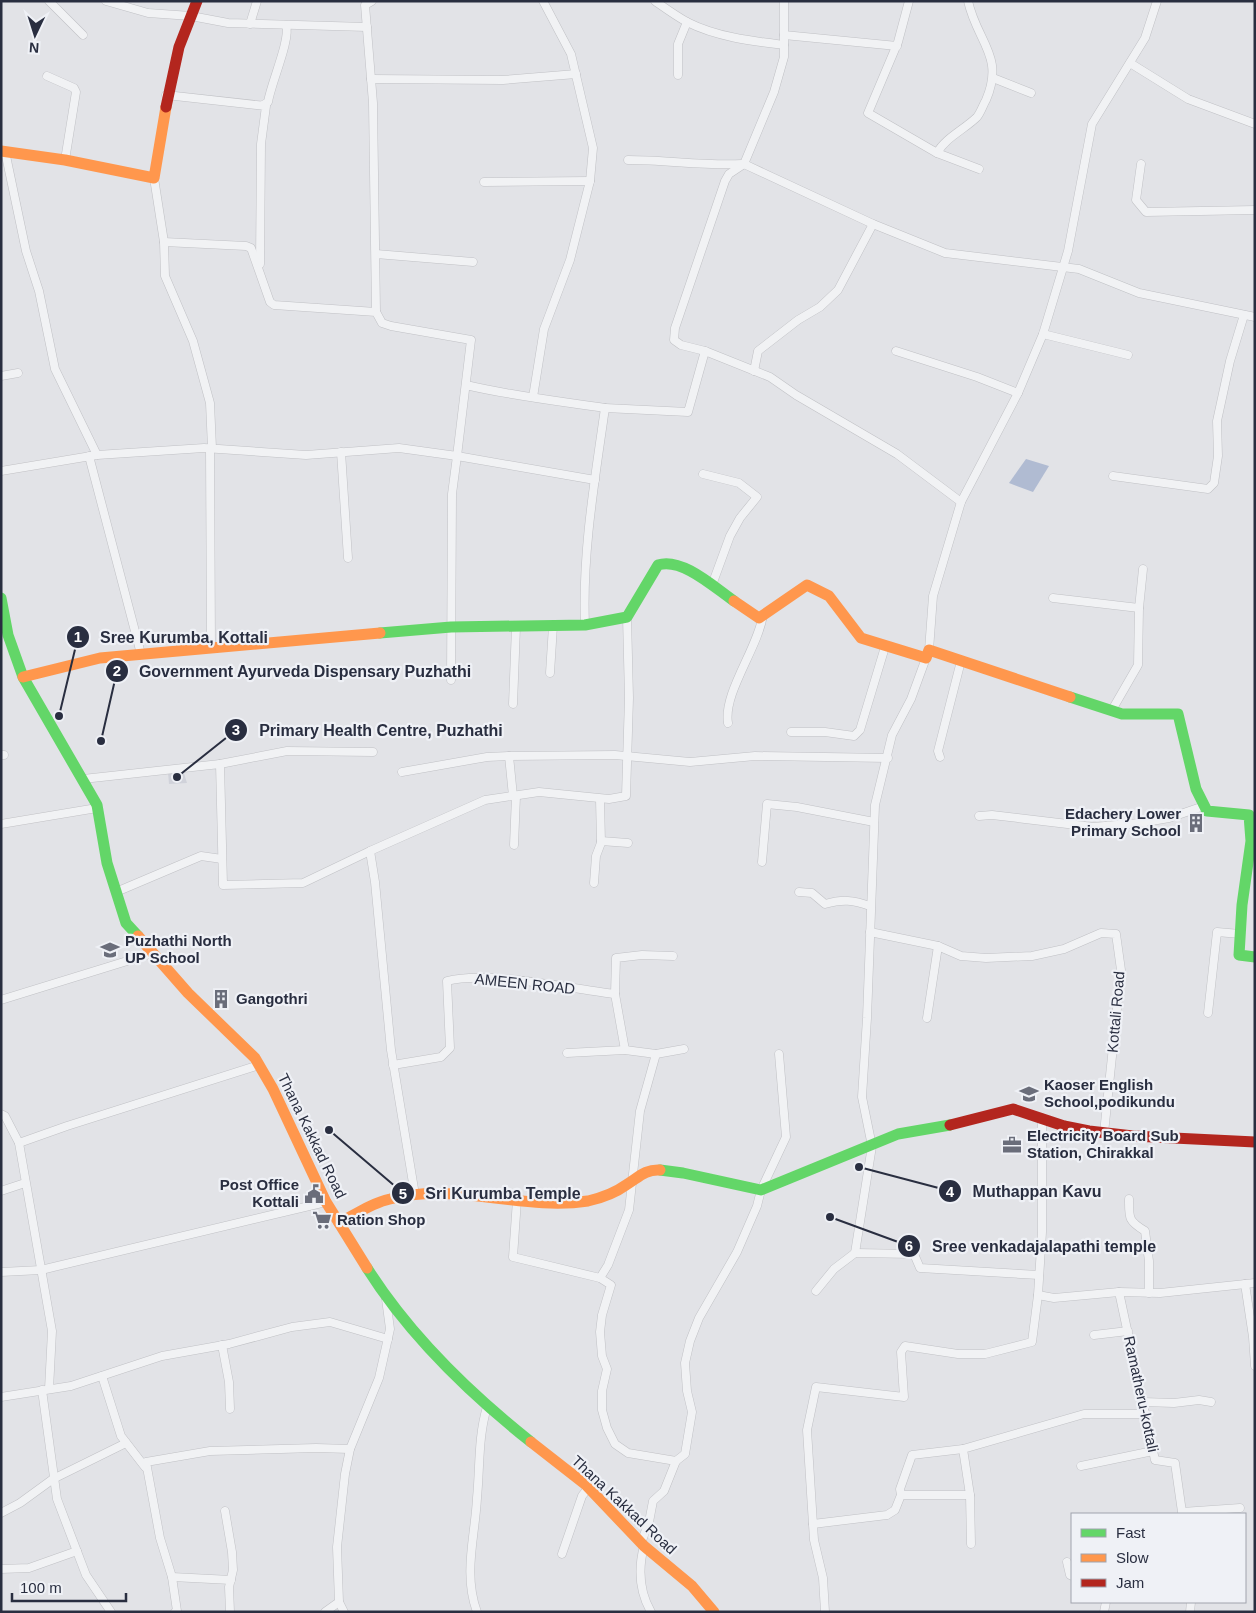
<svg xmlns="http://www.w3.org/2000/svg" width="1256" height="1613" viewBox="0 0 1256 1613" font-family="Helvetica,sans-serif">
  <style>
    .built { fill: #d0d2da }
    .water { fill: #b0bbd2 }
    .lines { fill: none; stroke-linecap: round; stroke-linejoin: round }
    .street-casing { stroke: #c0c1c5; stroke-width: 9 }
    .street { stroke: #f1f2f4; stroke-width: 8 }
    .fast { stroke: #63d668; stroke-width: 11 }
    .slow { stroke: #ff974d; stroke-width: 11 }
    .jam { stroke: #b3261e; stroke-width: 11 }
    .labels { text-anchor: middle; stroke-width: 4.5; stroke-linejoin: round; paint-order: stroke }
    .poi-label { font-size: 15px; font-weight: bold; fill: #292e40; stroke: #eff1f6; text-anchor: start }
    .street-label { font-size: 15px; fill: #292e40; stroke: #eff1f6 }
    .leader { fill: none; stroke: #292e40; stroke-width: 2 }
    .callout-dot { fill: #292e40; stroke: #eff1f6; stroke-width: 2 }
    .mark-label { font-size: 15px; text-anchor: middle; font-weight: bold; fill: #fff }
    .callout-label { font-size: 16px; text-anchor: middle; font-weight: bold; fill: #292e40; stroke: #eff1f6; stroke-width: 4.5; stroke-linejoin: round; paint-order: stroke }
  </style>
  <rect width="100%" height="100%" fill="#e2e3e7"/>
  <!-- built -->
  <polygon class="built" points="183,770 187,783 169,784 168,772"/>
  <!-- water -->
  <polygon class="water" points="1026,459 1049,466 1033,492 1009,483"/>
  <g class="lines">
    <!-- street casing -->
    <g class="street-casing">
      <g id="street">
        <polyline points="49,1 83,35"/>
        <polyline points="106,1 148,13 191,16 228,23 367,27"/>
        <polyline points="372,1 365,5 373,103 376,312"/>
        <path d="M655,1C665,8 676,16 687,22C717,37 751,41 784,45"/>
        <polyline points="784,1 784,57 774,92 744,164 873,224 945,253 1079,269 1139,293 1255,317"/>
        <path d="M909,1L898,42L868,113L937,153C945,138 965,129 977,117C981,112 983,105 986,100C1005,56 977,42 968,1"/>
        <polyline points="250,24 257,1"/>
        <polyline points="784,35 897,46"/>
        <polyline points="1130,63 1188,99 1255,124"/>
        <polyline points="678,75 678,44 687,22"/>
        <polyline points="47,76 74,88 76,92 65,160"/>
        <polyline points="993,78 1031,93"/>
        <polyline points="371,79 503,80 576,74"/>
        <polyline points="166,95 266,106 261,144 260,264"/>
        <path d="M263,105L268,102C271,83 291,39 286,25"/>
        <polyline points="5,151 26,251 39,291 55,369 97,455"/>
        <polyline points="937,153 979,169"/>
        <path d="M628,160C667,160 704,166 742,164"/>
        <polyline points="1141,164 1136,200 1146,212 1255,210"/>
        <polyline points="154,178 164,242"/>
        <polyline points="484,182 590,181"/>
        <polyline points="376,254 473,262"/>
        <polyline points="1043,334 1128,355"/>
        <polyline points="705,351 681,345 674,340 675,328 725,181 729,174 744,164"/>
        <polyline points="896,351 977,377 1018,393"/>
        <polyline points="754,371 758,351 798,320 820,307 838,290 873,224"/>
        <polyline points="1,376 18,373"/>
        <path d="M466,385C512,396 558,401 605,408"/>
        <polyline points="533,397 544,329 570,260 590,181 593,148 571,54 543,1"/>
        <polyline points="210,448 211,647"/>
        <polyline points="341,452 348,558"/>
        <polyline points="89,456 141,654"/>
        <polyline points="1,471 97,455 204,448 306,455 399,448 457,456 471,340 391,326 382,323 376,312 274,305 270,302 251,248 246,246 164,242 165,276 193,341 210,403 212,448"/>
        <polyline points="703,474 739,483 757,497 740,518 730,536 712,585"/>
        <polyline points="1113,476 1208,489 1214,483 1218,456 1217,421 1230,361 1244,315"/>
        <polyline points="1053,598 1139,608"/>
        <path d="M585,625C582,553 595,479 605,408L688,412L705,351L770,377L796,395L897,454L961,502"/>
        <polyline points="929,650 933,596 961,502 1018,393 1043,334 1068,251 1092,124 1145,38 1157,1"/>
        <polyline points="550,673 553,626"/>
        <polyline points="451,680 452,494 457,456 595,480"/>
        <polyline points="513,704 516,627"/>
        <polyline points="1112,710 1138,665 1139,608 1143,569"/>
        <path d="M728,723C723,693 758,648 763,615"/>
        <polyline points="791,732 825,732 854,736 860,730 885,647"/>
        <polyline points="1,755 4,755"/>
        <polyline points="509,756 513,796"/>
        <polyline points="940,757 938,751 961,661"/>
        <polyline points="220,764 287,751 373,752"/>
        <polyline points="402,772 487,757 509,756 615,755 690,762 755,756 888,758"/>
        <polyline points="83,779 220,764 223,885 303,883 370,851"/>
        <polyline points="979,816 992,815 1093,827 1140,823 1169,818 1204,806"/>
        <polyline points="1,824 97,808"/>
        <polyline points="601,841 628,843"/>
        <polyline points="514,845 516,796"/>
        <polyline points="762,862 767,804 797,807 874,822"/>
        <polyline points="594,883 596,856 601,843 600,799"/>
        <polyline points="116,892 201,856 222,859"/>
        <path d="M799,892L812,893L825,904C843,899 853,900 870,906"/>
        <polyline points="870,932 938,946 961,956 986,958 1032,956 1064,949 1101,933 1116,934 1121,970 1104,1133"/>
        <polyline points="615,994 616,958 642,955 673,956"/>
        <polyline points="1,1000 153,953"/>
        <polyline points="1208,1013 1217,932 1240,934"/>
        <polyline points="927,1018 938,946"/>
        <polyline points="567,1053 625,1050 656,1054 640,1111 629,1210 608,1265 600,1278"/>
        <polyline points="656,1054 684,1049"/>
        <path d="M393,1065L441,1057L450,1048L447,981C486,970 572,989 615,994L625,1050"/>
        <polyline points="1,1114 5,1116 19,1143 67,1126 259,1065"/>
        <polyline points="1042,1118 1042,1232 1038,1295 1054,1298 1119,1292 1160,1293 1255,1283"/>
        <polyline points="19,1143 52,1331 49,1389"/>
        <polyline points="1,1191 25,1183"/>
        <polyline points="415,1195 391,1050 375,882 370,851 485,800 539,792 609,799 626,796 629,698 627,617"/>
        <path d="M1129,1199C1129,1218 1128,1221 1145,1231L1149,1261V1293"/>
        <polyline points="517,1200 513,1257 600,1278 611,1285 602,1315 600,1332 602,1356 607,1369 602,1391 602,1410 607,1428 615,1444 628,1453 676,1461"/>
        <polyline points="855,1253 872,1146 862,1097 867,1018 875,805 892,735 911,699 926,658"/>
        <polyline points="1,1272 41,1270 326,1202"/>
        <polyline points="1245,1284 1253,1337 1255,1366"/>
        <polyline points="816,1291 834,1269 855,1253 914,1254 920,1268 1039,1275"/>
        <polyline points="1119,1292 1155,1460 1175,1463 1182,1512 1240,1508"/>
        <polyline points="1094,1335 1128,1331"/>
        <polyline points="222,1345 229,1382 230,1409"/>
        <polyline points="102,1376 121,1436 145,1467"/>
        <polyline points="42,1390 57,1499 86,1575 111,1612"/>
        <polyline points="1,1397 71,1386 162,1356 229,1344 292,1327 330,1322 388,1339"/>
        <polyline points="1143,1402 1174,1403 1199,1400 1211,1402"/>
        <polyline points="1081,1466 1153,1451"/>
        <polyline points="901,1495 900,1489 912,1455 963,1449"/>
        <polyline points="970,1495 971,1544"/>
        <polyline points="225,1511 232,1552 233,1570 229,1587 230,1612"/>
        <polyline points="1,1513 20,1503 53,1479 126,1443"/>
        <polyline points="813,1524 887,1515 895,1510 901,1495 970,1495 963,1449 1084,1414 1146,1414"/>
        <polyline points="641,1543 649,1522 653,1501 664,1491 676,1461 685,1454 692,1412 687,1391 685,1363 690,1341 699,1318 737,1252 757,1206 761,1190 786,1137 779,1054"/>
        <path d="M644,1546C638,1569 639,1591 651,1612"/>
        <polyline points="562,1554 582,1496 588,1488"/>
        <polyline points="1067,1562 1070,1575 1072,1576"/>
        <polyline points="1,1569 29,1568 77,1551"/>
        <polyline points="172,1577 231,1580"/>
        <polyline points="339,1602 344,1612"/>
        <polyline points="175,1612 177,1611 172,1577 160,1538 146,1462 210,1451 316,1448 350,1449 379,1378 390,1329 386,1299"/>
        <polyline points="325,1612 339,1602 337,1547 345,1474 350,1449"/>
        <path d="M477,1612C463,1574 475,1537 477,1498C480,1467 478,1437 487,1407"/>
        <polyline points="825,1612 823,1578 814,1540 807,1430 816,1387 904,1397 901,1352 905,1346 958,1354 985,1354 1032,1342 1038,1295"/>
        <polyline points="1104,1612 1106,1602"/>
        <polyline points="1190,1612 1191,1602"/>
      </g>
    </g>
    <!-- street -->
    <use href="#street" class="street"/>
    <!-- fast -->
    <g class="fast">
      <polyline points="1,598 8,635 23,677 97,805 107,863 126,923 138,936"/>
      <path d="M380,633L451,627L585,625L627,617L658,565C682,557 715,588 734,601"/>
      <polyline points="1070,697 1122,714 1178,714 1196,789 1207,811 1249,815 1251,841 1242,905 1239,955 1255,957"/>
      <polyline points="660,1170 683,1173 761,1190 898,1134 950,1125"/>
      <path d="M367,1268C410,1336 468,1392 531,1442"/>
    </g>
    <!-- slow -->
    <g class="slow">
      <polyline points="1,151 65,160 154,178 166,107"/>
      <polyline points="734,601 759,618 807,585 829,596 861,638 926,658 929,650 1070,697"/>
      <polyline points="23,677 100,658 380,633"/>
      <polyline points="138,936 188,993 255,1058 273,1089 326,1202 367,1268"/>
      <path d="M339,1223C356,1214 372,1203 390,1199C455,1182 523,1211 588,1201C601,1198 615,1193 626,1185C638,1178 645,1169 660,1170"/>
      <polyline points="531,1442 586,1485 644,1546 692,1586 714,1612"/>
    </g>
    <!-- jam -->
    <g class="jam">
      <polyline points="166,107 179,47 197,1"/>
      <polyline points="950,1125 1013,1109 1064,1126 1089,1131 1133,1136 1255,1142"/>
    </g>
  </g>
  <!-- icons -->
  <defs>
    <g id="building-bare" transform="scale(1.5)"><path d="M-4-6H4V6H1V3H-1V6H-4ZM-2.5-4.3h1.7v1.8h-1.7ZM.8-4.3h1.7v1.8H.8ZM-2.5-1h1.7V.8h-1.7ZM.8-1h1.7V.8H.8Z" fill="#6a6d7a" stroke="#eff1f6" stroke-width="2.5" paint-order="stroke"/></g>
    <g id="school-bare" transform="scale(1.5)"><path d="M0-5L7-2L0 1L-7-2ZM-4 1L0 2.5L4 1V4Q0 6-4 4Z" fill="#6a6d7a" stroke="#eff1f6" stroke-width="2.5" paint-order="stroke"/></g>
    <g id="office-bare" transform="scale(1.5)"><path d="M-6-3h4V-5.5h4V-3h4V5H-6ZM-1-4.5V-3h2v-1.5ZM-6 0V1H6V0Z" fill="#6a6d7a" stroke="#eff1f6" stroke-width="2.5" paint-order="stroke"/></g>
    <g id="civic-bare" transform="scale(1.5)"><path d="M-.6-6.5H3V-4.5H.6V-3L4-1V1h2V6H-6V1h2V-1L-.6-3ZM-1.2 2.5V6h2.4V2.5Z" fill="#6a6d7a" stroke="#eff1f6" stroke-width="2.5" paint-order="stroke"/></g>
    <g id="supermarket-bare" transform="scale(1.5)"><path d="M-6-5.5h2.5l.6 2H6L4.5 2H-2.5L-4.4-4H-6ZM-1.5 3.2a1.3 1.3 0 1 0 .1 0ZM3 3.2a1.3 1.3 0 1 0 .1 0Z" fill="#6a6d7a" stroke="#eff1f6" stroke-width="2.5" paint-order="stroke"/></g>
  </defs>
  <g fill-rule="evenodd">
    <use href="#building-bare" x="1196" y="823"/>
    <use href="#school-bare" x="110" y="950"/>
    <use href="#building-bare" x="221" y="999"/>
    <use href="#school-bare" x="1029" y="1094"/>
    <use href="#office-bare" x="1012" y="1145"/>
    <use href="#civic-bare" x="314" y="1194"/>
    <use href="#supermarket-bare" x="322" y="1220"/>
  </g>
  <g class="labels">
    <!-- poi labels -->
    <g class="poi-label">
      <text x="1181" y="819" text-anchor="end">Edachery Lower<tspan x="1181" dy="17">Primary School</tspan></text>
      <text x="125" y="946">Puzhathi North<tspan x="125" dy="17">UP School</tspan></text>
      <text x="236" y="1004">Gangothri</text>
      <text x="1044" y="1090">Kaoser English<tspan x="1044" dy="17">School,podikundu</tspan></text>
      <text x="1027" y="1141">Electricity Board Sub<tspan x="1027" dy="17">Station, Chirakkal</tspan></text>
      <text x="299" y="1190" text-anchor="end">Post Office<tspan x="299" dy="17">Kottali</tspan></text>
      <text x="337" y="1225">Ration Shop</text>
    </g>
    <!-- street labels -->
    <g class="street-label">
      <text transform="translate(525 984) rotate(6)" y="5">AMEEN ROAD</text>
      <text transform="translate(1116 1012) rotate(-85)" y="5">Kottali Road</text>
      <text transform="translate(312 1136) rotate(64)" y="5">Thana Kakkad Road</text>
      <text transform="translate(1141 1394) rotate(78)" y="5">Ramatheru-kottali</text>
      <text transform="translate(624 1505) rotate(43)" y="5">Thana Kakkad Road</text>
    </g>
  </g>
  <!-- callouts -->
  <path class="leader" d="M59 716L78 637M101 741L117 671M177 777L236 730M859 1167L950 1191M329 1130L403 1193M830 1217L909 1246"/>
  <g class="callout-dot">
    <circle cx="59" cy="716" r="5"/>
    <circle cx="101" cy="741" r="5"/>
    <circle cx="177" cy="777" r="5"/>
    <circle cx="859" cy="1167" r="5"/>
    <circle cx="329" cy="1130" r="5"/>
    <circle cx="830" cy="1217" r="5"/>
    <circle cx="78" cy="637" r="12"/>
    <circle cx="117" cy="671" r="12"/>
    <circle cx="236" cy="730" r="12"/>
    <circle cx="950" cy="1191" r="12"/>
    <circle cx="403" cy="1193" r="12"/>
    <circle cx="909" cy="1246" r="12"/>
  </g>
  <g class="mark-label">
    <text x="78" y="642">1</text>
    <text x="117" y="676">2</text>
    <text x="236" y="735">3</text>
    <text x="950" y="1197">4</text>
    <text x="403" y="1199">5</text>
    <text x="909" y="1251">6</text>
  </g>
  <g class="callout-label">
    <text x="184" y="643">Sree Kurumba, Kottali</text>
    <text x="305" y="677">Government Ayurveda Dispensary Puzhathi</text>
    <text x="381" y="736">Primary Health Centre, Puzhathi</text>
    <text x="1037" y="1197">Muthappan Kavu</text>
    <text x="503" y="1199">Sri Kurumba Temple</text>
    <text x="1044" y="1252">Sree venkadajalapathi temple</text>
  </g>
  <!-- border -->
  <rect width="1256" height="1613" fill="none" stroke="#292e40" stroke-width="5"/>
  <!-- legend -->
  <rect x="1071" y="1513" width="175" height="90" fill="#eff1f6" stroke="#a0a3ad"/>
  <rect x="1081" y="1529" width="25" height="8" fill="#63d668" stroke="#a0a3ad"/>
  <text x="1116" y="1538" font-size="15" fill="#292e40">Fast</text>
  <rect x="1081" y="1554" width="25" height="8" fill="#ff974d" stroke="#a0a3ad"/>
  <text x="1116" y="1563" font-size="15" fill="#292e40">Slow</text>
  <rect x="1081" y="1579" width="25" height="8" fill="#b3261e" stroke="#a0a3ad"/>
  <text x="1116" y="1588" font-size="15" fill="#292e40">Jam</text>
  <!-- north arrow -->
  <g transform="translate(35 35) rotate(184)" stroke="#eff1f6" stroke-width="4" paint-order="stroke">
  <path d="M0-4L9 19L0 12L-9 19Z" fill="#292e40"/>
  <text y="-8" font-size="14" font-weight="bold" text-anchor="middle" fill="#292e40">N</text>
  </g>
  <!-- scale -->
  <path d="M12 1593v8h114v-8" fill="none" stroke="#292e40" stroke-width="2.5"/>
  <text x="20" y="1593" font-size="15" fill="#292e40" stroke="#eff1f6" stroke-width="4" paint-order="stroke">100 m</text>
</svg>
